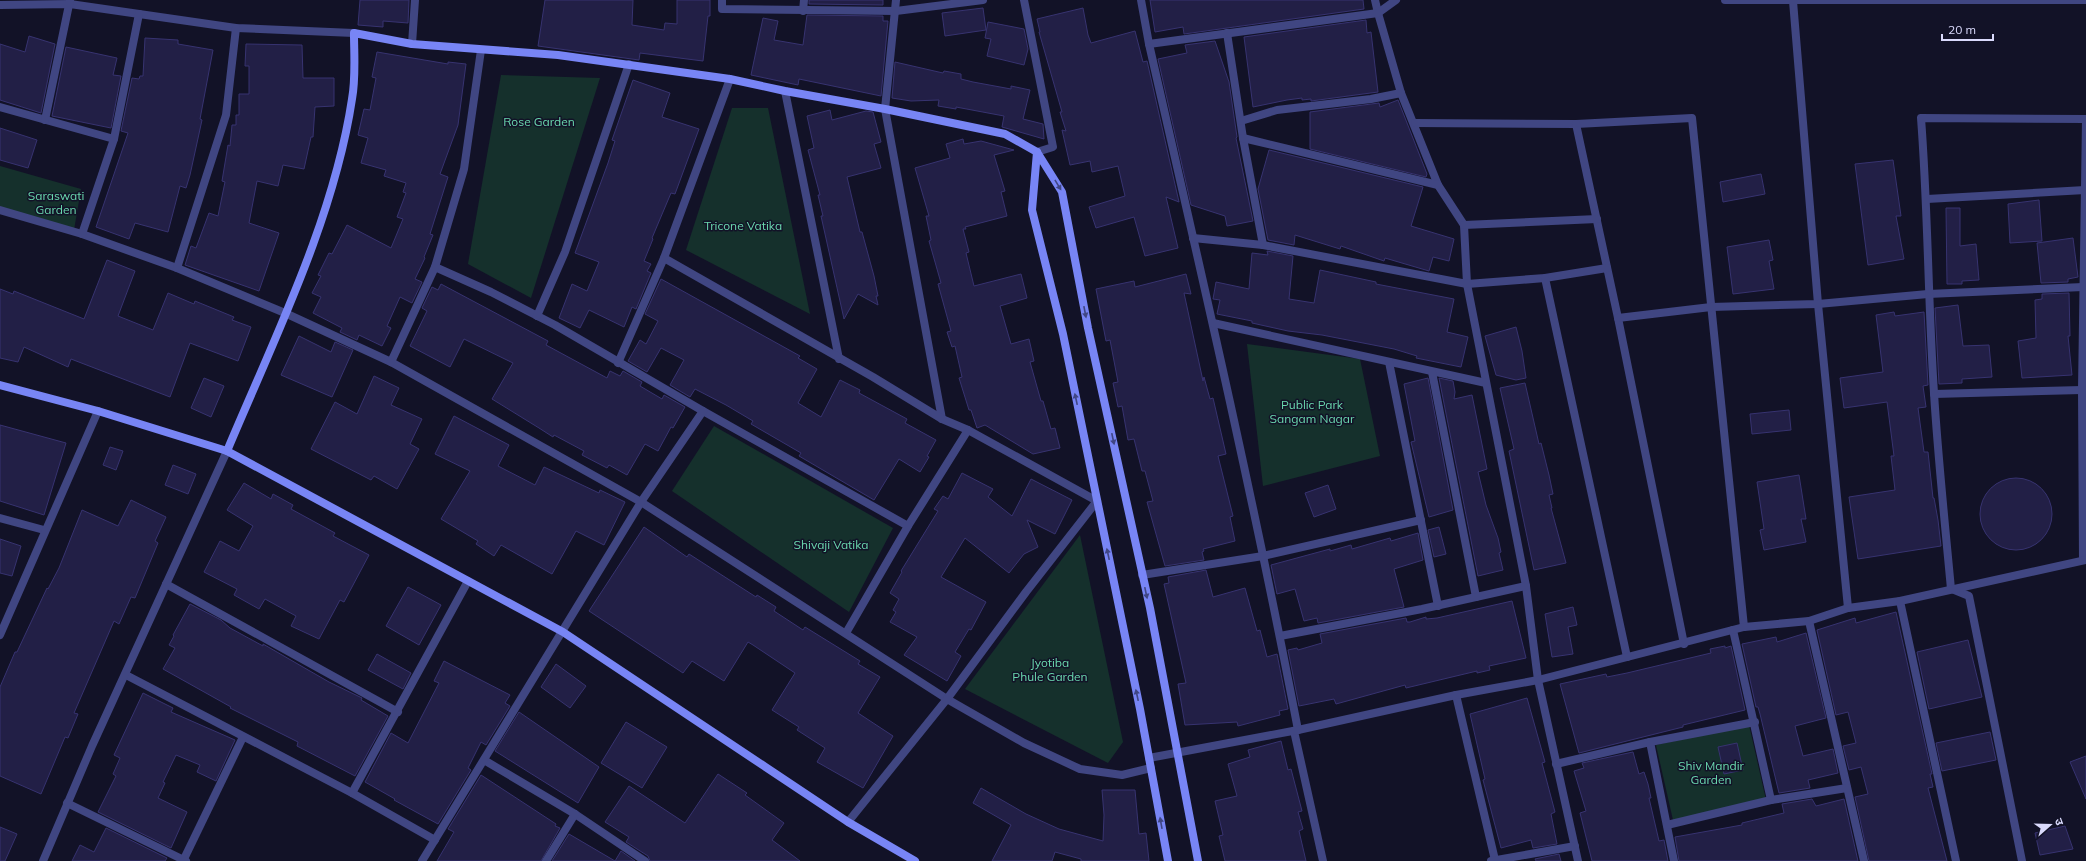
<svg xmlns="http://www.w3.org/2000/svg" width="2086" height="861" viewBox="0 0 2086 861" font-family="Mulish,'Noto Sans Devanagari',sans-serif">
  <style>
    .green { fill: #15302c }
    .building { fill: #221f46; stroke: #373370 }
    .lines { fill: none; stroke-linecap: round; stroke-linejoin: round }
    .street { stroke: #404682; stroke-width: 8 }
    .secondary { stroke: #7885f5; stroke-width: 8 }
    .oneway { fill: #404684 }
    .labels { text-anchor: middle; stroke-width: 3; stroke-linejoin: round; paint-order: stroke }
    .park-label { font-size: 12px; fill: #6ad8ae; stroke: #121227 }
  </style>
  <rect width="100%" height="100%" fill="#121227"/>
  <!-- green -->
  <g class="green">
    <polygon points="501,75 600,78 531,298 468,264"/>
    <polygon points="732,108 768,108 810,314 686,250"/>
    <polygon points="0,166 81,189 74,230 0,207"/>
    <polygon points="1247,344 1360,359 1380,456 1263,486"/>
    <polygon points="714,426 893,528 849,612 672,491"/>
    <polygon points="1080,535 1123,742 1108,763 965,689"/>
    <polygon points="1749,725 1766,800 1673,820 1656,745"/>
  </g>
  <!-- building -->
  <g class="building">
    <polygon points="360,0 409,0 408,23 383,21 383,27 358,25"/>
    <polygon points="545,0 633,0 632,25 664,30 665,23 677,24 677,0 710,0 710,16 708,16 703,61 640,53 639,60 538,46"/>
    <polygon points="809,0 883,0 883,5 809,4"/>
    <polygon points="1150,0 1363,0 1364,9 1184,34 1183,27 1155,32"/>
    <polygon points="983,8 986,30 945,36 942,13"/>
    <polygon points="1083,8 1088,35 1091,43 1135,31 1143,62 1147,61 1179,202 1166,197 1178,248 1145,256 1134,217 1096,228 1089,207 1125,196 1118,166 1092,172 1090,161 1070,165 1062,130 1066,131 1060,112 1062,112 1039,32 1040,32 1037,19"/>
    <polygon points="807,15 883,16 883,21 888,21 881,96 799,79 798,85 751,75 763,18 778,21 774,40 803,45"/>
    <polygon points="1366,20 1367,33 1371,32 1378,92 1311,101 1311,99 1302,100 1302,98 1287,100 1253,107 1244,37"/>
    <polygon points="988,22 1024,29 1028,49 1024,65 987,56 991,39 985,38"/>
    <polygon points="29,36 55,44 41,113 0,100 0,44 25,52"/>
    <polygon points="145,38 178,40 178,44 213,50 200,119 202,120 190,175 186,188 180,186 168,232 135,223 129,239 96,227 128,133 121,131 132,78 139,79 140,76 143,76"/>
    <polygon points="1215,41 1229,82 1237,137 1236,138 1253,221 1227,226 1225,216 1191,205 1158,59 1187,53 1185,45"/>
    <polygon points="246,44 302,45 303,78 334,78 334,106 315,107 313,137 311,137 304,169 283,165 278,186 257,181 249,223 279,233 259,291 185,265 191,246 196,248 209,213 218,216 225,182 222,181 228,145 230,146 232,125 236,125 236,115 239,115 239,94 249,94 249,66 245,66"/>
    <polygon points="66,47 117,58 113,75 121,76 111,128 52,116"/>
    <polygon points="377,52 448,64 448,62 466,64 458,125 440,174 448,177 430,234 433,235 424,257 425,258 415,279 422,282 412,303 400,297 387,326 391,328 382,346 359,335 357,340 340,332 342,328 313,313 321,297 312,293 321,276 318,275 329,253 332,254 347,225 391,248 403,219 397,217 406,193 403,192 406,183 384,176 386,170 361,163 368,138 358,135 364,109 370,110 376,78 372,77"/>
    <polygon points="895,62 943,73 944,71 961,74 961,79 973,82 1011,89 1011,86 1030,90 1023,119 1043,124 1044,139 1002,127 1004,116 956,107 956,109 938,106 939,100 911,101 892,98"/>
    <polygon points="633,80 670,93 662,117 699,129 675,194 671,193 652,238 653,239 644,261 651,264 647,271 651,273 636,309 632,307 624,327 589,310 580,328 559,318 572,284 587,291 599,262 575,253 608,163 615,141 612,140"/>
    <polygon points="1398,100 1427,174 1426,177 1310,149 1310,112 1379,103 1380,107"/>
    <polygon points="830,110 832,120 866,111 873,112 881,142 874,144 881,168 847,177 860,232 862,232 874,276 878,296 876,296 878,305 858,294 844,319 821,216 823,216 818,195 820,195 808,150 814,148 807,116"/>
    <polygon points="0,128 37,140 28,168 0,160"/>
    <polygon points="963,139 964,144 981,141 1014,150 994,155 1005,191 1001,192 1007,216 965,227 966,229 963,229 969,252 966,253 974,286 1021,274 1027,298 1000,306 1011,344 1029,339 1034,361 1030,362 1041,401 1043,401 1051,429 1055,428 1060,448 1033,454 985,425 977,428 971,410 969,410 959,378 962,377 955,346 952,347 947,332 951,331 938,284 941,283 929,241 931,240 926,216 929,216 915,168 950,158 946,144"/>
    <polygon points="1269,150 1423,187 1411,226 1454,239 1449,261 1433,257 1429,271 1385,258 1384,261 1341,246 1340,249 1295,235 1294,245 1268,240 1258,189"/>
    <polygon points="1893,160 1901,216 1896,216 1904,259 1868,265 1855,164"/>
    <polygon points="1761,174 1765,194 1723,202 1720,182"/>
    <polygon points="2039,200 2042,241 2010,243 2008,204"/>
    <polygon points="1946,208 1960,208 1960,246 1976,244 1979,280 1962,281 1962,284 1947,284"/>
    <polygon points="2073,238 2078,277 2068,279 2068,282 2041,283 2037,243"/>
    <polygon points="1769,240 1773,260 1769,261 1774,289 1733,294 1727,247"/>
    <polygon points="1267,251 1293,256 1289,299 1314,303 1320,270 1376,282 1376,284 1454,299 1447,332 1468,337 1461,367 1416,358 1417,356 1394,349 1322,335 1288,331 1252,323 1252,321 1217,314 1220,300 1213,299 1216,282 1249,289 1252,253 1268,255"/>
    <polygon points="107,260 135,271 118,316 153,330 168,293 194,304 195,301 234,317 232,320 251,327 238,361 190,343 170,397 71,359 68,367 24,347 18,362 0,358 0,289 13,294 14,291 84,319"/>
    <polygon points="1186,274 1191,294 1184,293 1203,381 1204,377 1210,399 1213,398 1226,454 1218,456 1233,516 1230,517 1235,541 1203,549 1204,551 1202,552 1204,560 1165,566 1147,502 1153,501 1145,471 1142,471 1134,439 1128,440 1122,406 1118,407 1113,383 1118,382 1110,340 1106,341 1096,289 1134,281 1135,287"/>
    <polygon points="661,279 800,356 798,358 817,369 798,403 821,417 840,380 860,390 859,393 907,419 905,423 936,440 927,456 929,457 920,472 899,459 874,500 799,456 801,453 751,424 753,421 726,405 695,389 690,397 670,385 684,360 661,348 647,372 628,361 640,340 646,344 658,321 645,314"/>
    <polygon points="441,284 548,341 546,345 607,378 610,371 620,376 623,371 642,382 640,386 662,399 664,395 685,407 673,428 671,427 658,451 645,444 627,475 609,465 607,468 582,455 584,451 554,435 553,437 539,428 492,399 513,363 464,339 450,367 410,346 427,311 422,308 432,287 438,290"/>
    <polygon points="2069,293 2070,336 2068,336 2072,375 2022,378 2018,341 2036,338 2035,300 2042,299 2042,294"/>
    <polygon points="1958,305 1963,346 1989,345 1992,377 1962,379 1962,383 1939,384 1935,308"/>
    <polygon points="1894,312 1895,316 1924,312 1928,385 1923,386 1926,407 1918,408 1924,452 1928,452 1933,498 1934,498 1938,520 1941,546 1858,559 1849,497 1895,490 1891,456 1894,456 1887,402 1844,408 1840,378 1883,372 1876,315"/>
    <polygon points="1516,327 1522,351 1526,378 1516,380 1496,375 1485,336"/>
    <polygon points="299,336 331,352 335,342 353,350 332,397 281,375"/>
    <polygon points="374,376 399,388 391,405 422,419 410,444 419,449 397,489 374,476 371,480 311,449 335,402 357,414"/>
    <polygon points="204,378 224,386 211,417 191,408"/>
    <polygon points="1428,378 1453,510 1429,517 1411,442 1415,441 1404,384"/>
    <polygon points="1439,378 1453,381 1455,392 1454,399 1472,395 1487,469 1478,472 1486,505 1498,538 1501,552 1499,553 1503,570 1478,576"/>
    <polygon points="1525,383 1539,444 1541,443 1549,475 1553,494 1549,495 1552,508 1551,508 1566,563 1534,570 1509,451 1514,449 1500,388"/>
    <polygon points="1789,410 1791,430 1752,434 1750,414"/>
    <polygon points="454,416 509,445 498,466 535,485 544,467 599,493 600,490 625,502 604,545 576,531 552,574 501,545 494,556 476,544 478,541 441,519 470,471 435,454"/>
    <polygon points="0,425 66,443 44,515 0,501"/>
    <polygon points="110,447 123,451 116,470 103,465"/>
    <polygon points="173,465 196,474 188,494 165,485"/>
    <polygon points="962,473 993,489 988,497 1012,516 1031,479 1072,500 1055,534 1027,520 1038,547 1024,554 1009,573 965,538 941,577 986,602 971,630 969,629 955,652 961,656 947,681 904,655 917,637 890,622 896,612 893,610 899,599 890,593 902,572 901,571 938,511 934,509 943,496 948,499"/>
    <polygon points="1799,475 1806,519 1801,519 1806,542 1764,550 1760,530 1764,529 1757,482"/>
    <circle cx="2016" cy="514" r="36"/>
    <polygon points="244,483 271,499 273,494 293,505 291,509 335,533 333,536 369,555 344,602 340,600 319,639 291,626 296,616 265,599 259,609 234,595 237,589 204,572 220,541 239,551 253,526 227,510"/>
    <polygon points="1328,485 1336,509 1314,517 1305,493"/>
    <polygon points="131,500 166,517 155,541 158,543 135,598 131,597 119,624 114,621 74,713 78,714 68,738 65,737 41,794 0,776 0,687 15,652 17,652 47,588 48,589 59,568 82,510 118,526"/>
    <polygon points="644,527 687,557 689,554 756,597 757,595 776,607 774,611 803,630 805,627 860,661 858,664 880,677 858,713 893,736 863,788 817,762 825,748 797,730 799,727 772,710 795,673 753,645 748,642 724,681 692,661 683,673 589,611"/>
    <polygon points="1439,527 1446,554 1434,557 1428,530"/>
    <polygon points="1418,533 1423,560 1394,569 1404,607 1318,623 1317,618 1304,621 1295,589 1277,594 1271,565 1330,549 1330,551 1351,545 1352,549 1390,538 1391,541"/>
    <polygon points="0,539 21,546 12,576 0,573"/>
    <polygon points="1206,570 1213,597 1245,588 1257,631 1260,630 1267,657 1277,654 1288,709 1279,711 1280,715 1238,726 1237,722 1185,725 1178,684 1186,683 1164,584 1169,583 1168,577"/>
    <polygon points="408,587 441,605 419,645 386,626"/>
    <polygon points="1512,601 1526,658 1489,666 1490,670 1477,673 1477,671 1406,688 1405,685 1336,704 1334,699 1299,706 1288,650 1297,648 1298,650 1322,643 1320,634 1406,618 1407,622 1410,622 1426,617 1426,619 1437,618"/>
    <polygon points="190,604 221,620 230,628 263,646 263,644 329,682 362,698 361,700 388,716 355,776 297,746 298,742 230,708 231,707 163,669 175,648 169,645 174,636 173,635"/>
    <polygon points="1573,607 1577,625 1568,627 1573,654 1552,657 1545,614"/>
    <polygon points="1896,612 1932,774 1930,774 1933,787 1928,788 1947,861 1869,861 1855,797 1868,794 1861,767 1849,770 1843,746 1856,743 1848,712 1836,715 1817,630 1855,618 1856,623"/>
    <polygon points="1806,633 1826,718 1795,726 1803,756 1833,749 1838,773 1808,780 1810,788 1779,793 1760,714 1758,707 1756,707 1742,644 1776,637 1777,642"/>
    <polygon points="1968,640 1982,697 1929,709 1917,652"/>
    <polygon points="1725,646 1725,648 1731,646 1745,710 1683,725 1683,727 1579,753 1560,684 1606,674 1607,677 1627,673 1711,653 1710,649"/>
    <polygon points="377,654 411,673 403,689 368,670"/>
    <polygon points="444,661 510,695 505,703 510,706 486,745 481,742 468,768 471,770 438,824 394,800 395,799 365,782 391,733 408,743 439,683 434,681"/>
    <polygon points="556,664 586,686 570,708 541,687"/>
    <polygon points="143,693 173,708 171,712 235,740 216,781 197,772 200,765 176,755 163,782 165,783 158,798 187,812 171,848 98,812 116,776 113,774 120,758 114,755"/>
    <polygon points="1527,698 1545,762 1542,763 1555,812 1551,814 1557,844 1533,848 1531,840 1501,848 1483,780 1485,779 1470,714"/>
    <polygon points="519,712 599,767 578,803 495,751"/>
    <polygon points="626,722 667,747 642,788 601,763"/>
    <polygon points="1990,732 1996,760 1942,771 1936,743"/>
    <polygon points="1281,741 1288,770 1291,769 1302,811 1298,812 1303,829 1299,831 1306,861 1225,861 1219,836 1223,835 1215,801 1237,796 1228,764 1250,757 1248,750"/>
    <polygon points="1737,743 1743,770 1724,774 1718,747"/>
    <polygon points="1633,752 1639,774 1644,772 1648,784 1651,798 1649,798 1659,841 1664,840 1668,861 1592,861 1580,813 1586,811 1574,771 1584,768 1582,763"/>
    <polygon points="2086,756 2086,799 2070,762"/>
    <polygon points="718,774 747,793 745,795 784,823 772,840 800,861 650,861 648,856 626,842 629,837 605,822 629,786 685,823"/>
    <polygon points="481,775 556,824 555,826 560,828 541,861 437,861 454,832 448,829"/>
    <polygon points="981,788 1026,814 1059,829 1103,841 1104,815 1102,790 1135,790 1139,834 1146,833 1149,861 1081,861 1081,859 1055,852 1052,861 992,861 1011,825 973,803"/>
    <polygon points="1812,799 1816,806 1844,799 1858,861 1679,861 1675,837 1742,825 1742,823 1784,813 1782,804"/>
    <polygon points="2065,826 2073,849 2040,855 2035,833"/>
    <polygon points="0,827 17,834 5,861 0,861"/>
    <polygon points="106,828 167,858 165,861 72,861 80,845 94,852"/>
    <polygon points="569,834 615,861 552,861"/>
    <polygon points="621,851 635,861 615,861"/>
    <polygon points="1559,854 1561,861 1536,861 1535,859"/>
  </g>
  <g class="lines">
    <!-- street -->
    <g class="street">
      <polyline points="722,0 722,9 896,11 983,0"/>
      <polyline points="896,0 885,109 942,419"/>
      <polyline points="1024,0 1053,147 1037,152"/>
      <path d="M1141,0L1149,44C1201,272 1254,500 1298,730"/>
      <polyline points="1375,0 1378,13 1401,93 1438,185"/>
      <polyline points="1725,0 2086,0"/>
      <polyline points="1793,1 1818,304 1848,608"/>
      <polyline points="0,5 70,4 236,28 354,33"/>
      <polyline points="803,11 804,0"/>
      <polyline points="1227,33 1243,138 1263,245"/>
      <polyline points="412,44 415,0"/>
      <polyline points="1149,44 1378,13 1396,0"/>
      <polyline points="785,91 839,359"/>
      <polyline points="0,107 114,139"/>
      <polyline points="45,120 70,0"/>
      <polyline points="1241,121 1277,110 1371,99 1401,93"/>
      <polyline points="1415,123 1576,124 1692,118 1744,627"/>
      <polyline points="1576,124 1618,318 1684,644"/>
      <polyline points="1243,138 1438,185 1464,225 1467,284 1526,586 1538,680 1578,861"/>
      <polyline points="1927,199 2085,190"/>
      <polyline points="0,210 82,234 177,268 285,313 391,362 641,502 947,699 1024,743 1080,769 1122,775 1151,768"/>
      <polyline points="1464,225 1597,219"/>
      <polyline points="82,234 114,139 139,14"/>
      <polyline points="1193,238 1263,245 1467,284 1545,278 1607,268"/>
      <polyline points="664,258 873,377 942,419 968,430 1097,501 1026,592 947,699 848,822"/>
      <polyline points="435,267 491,292 555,325 703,411 908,526"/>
      <polyline points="177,268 226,115 236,28"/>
      <polyline points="1545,278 1627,657"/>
      <polyline points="537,316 565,252 629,64"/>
      <polyline points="1618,318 1711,307 1818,304 1928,294 2083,287"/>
      <polyline points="1213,323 1486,383"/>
      <polyline points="391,362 435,267 464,169 481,50"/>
      <polyline points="1389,362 1438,606"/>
      <polyline points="618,363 664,258 730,79"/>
      <polyline points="1432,372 1476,597"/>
      <polyline points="1934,394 2082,390"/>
      <polyline points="0,518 44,530"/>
      <polyline points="1142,575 1263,556 1421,520"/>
      <polyline points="166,584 398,712"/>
      <path d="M1951,589C1945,524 1938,458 1934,393C1928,301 1928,209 1921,118L2086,119L2082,390L2083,560"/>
      <polyline points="1952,589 1969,596 2022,861"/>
      <polyline points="1900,601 1956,861"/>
      <polyline points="1809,621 1864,861"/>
      <polyline points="1733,630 1771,800"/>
      <polyline points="846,633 908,526 968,430"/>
      <polyline points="0,635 98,411"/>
      <polyline points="1280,636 1422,609 1526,586"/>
      <polyline points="126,675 352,793 435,840"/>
      <polyline points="1456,695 1495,860"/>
      <polyline points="1294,731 1323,861"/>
      <polyline points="1650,742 1674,861"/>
      <polyline points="1149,758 1298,730 1456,695 1538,680 1744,627 1809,621 1848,608 1900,601 2086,560"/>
      <polyline points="484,760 575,814 645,861"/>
      <polyline points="1556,764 1650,742 1755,722"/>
      <polyline points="352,793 468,581"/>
      <polyline points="67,803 186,861"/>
      <polyline points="1667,825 1771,800 1847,788"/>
      <polyline points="43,861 92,746 227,451"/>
      <polyline points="183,861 243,737"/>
      <polyline points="422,861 641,502 703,411"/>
      <polyline points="546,861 575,814"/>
      <polyline points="1491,861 1575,846"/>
    </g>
    <!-- secondary -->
    <g class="secondary">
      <polyline points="1037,152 1032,210 1063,334 1140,709 1168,861"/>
      <polyline points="0,385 98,411 227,451 563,632 848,822 915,861"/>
      <path d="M227,451C274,339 334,219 352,99C356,78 354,54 354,33L412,44L558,55L730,79L785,91L885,109L1005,134L1037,152L1062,192L1088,328L1150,608L1198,861"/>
    </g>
  </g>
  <!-- one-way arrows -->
  <defs><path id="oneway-solid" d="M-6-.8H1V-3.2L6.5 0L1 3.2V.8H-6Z"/></defs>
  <g class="oneway">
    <use href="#oneway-solid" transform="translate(1058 185) rotate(59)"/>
    <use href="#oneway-solid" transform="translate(1085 312) rotate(79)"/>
    <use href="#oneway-solid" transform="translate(1076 399) rotate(-102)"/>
    <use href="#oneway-solid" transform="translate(1113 439) rotate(78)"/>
    <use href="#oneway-solid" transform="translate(1108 554) rotate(-102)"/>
    <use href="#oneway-solid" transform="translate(1146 593) rotate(78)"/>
    <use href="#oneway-solid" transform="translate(1137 695) rotate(-102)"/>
    <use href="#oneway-solid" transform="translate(1161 823) rotate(-100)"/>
  </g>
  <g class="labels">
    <!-- park labels -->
    <g class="park-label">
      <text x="539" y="126">Rose Garden</text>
      <text x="56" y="200">Saraswati<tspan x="56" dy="14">Garden</tspan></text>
      <text x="743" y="230">Tricone Vatika</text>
      <text x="1312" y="409">Public Park<tspan x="1312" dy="14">Sangam Nagar</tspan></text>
      <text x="831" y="549">Shivaji Vatika</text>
      <text x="1050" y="667">Jyotiba<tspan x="1050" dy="14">Phule Garden</tspan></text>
      <text x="1711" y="770">Shiv Mandir<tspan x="1711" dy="14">Garden</tspan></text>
    </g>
  </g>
  <!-- north arrow -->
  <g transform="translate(2050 825) rotate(70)" stroke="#121227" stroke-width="3" paint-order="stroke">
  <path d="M0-3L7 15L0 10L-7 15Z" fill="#dadafc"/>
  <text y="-6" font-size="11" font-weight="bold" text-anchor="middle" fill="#dadafc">उ</text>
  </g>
  <!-- scale -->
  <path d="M1942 34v6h51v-6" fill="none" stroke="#dadafc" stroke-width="2"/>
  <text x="1948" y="34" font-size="12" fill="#dadafc" stroke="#121227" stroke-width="3" paint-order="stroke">20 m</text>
</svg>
